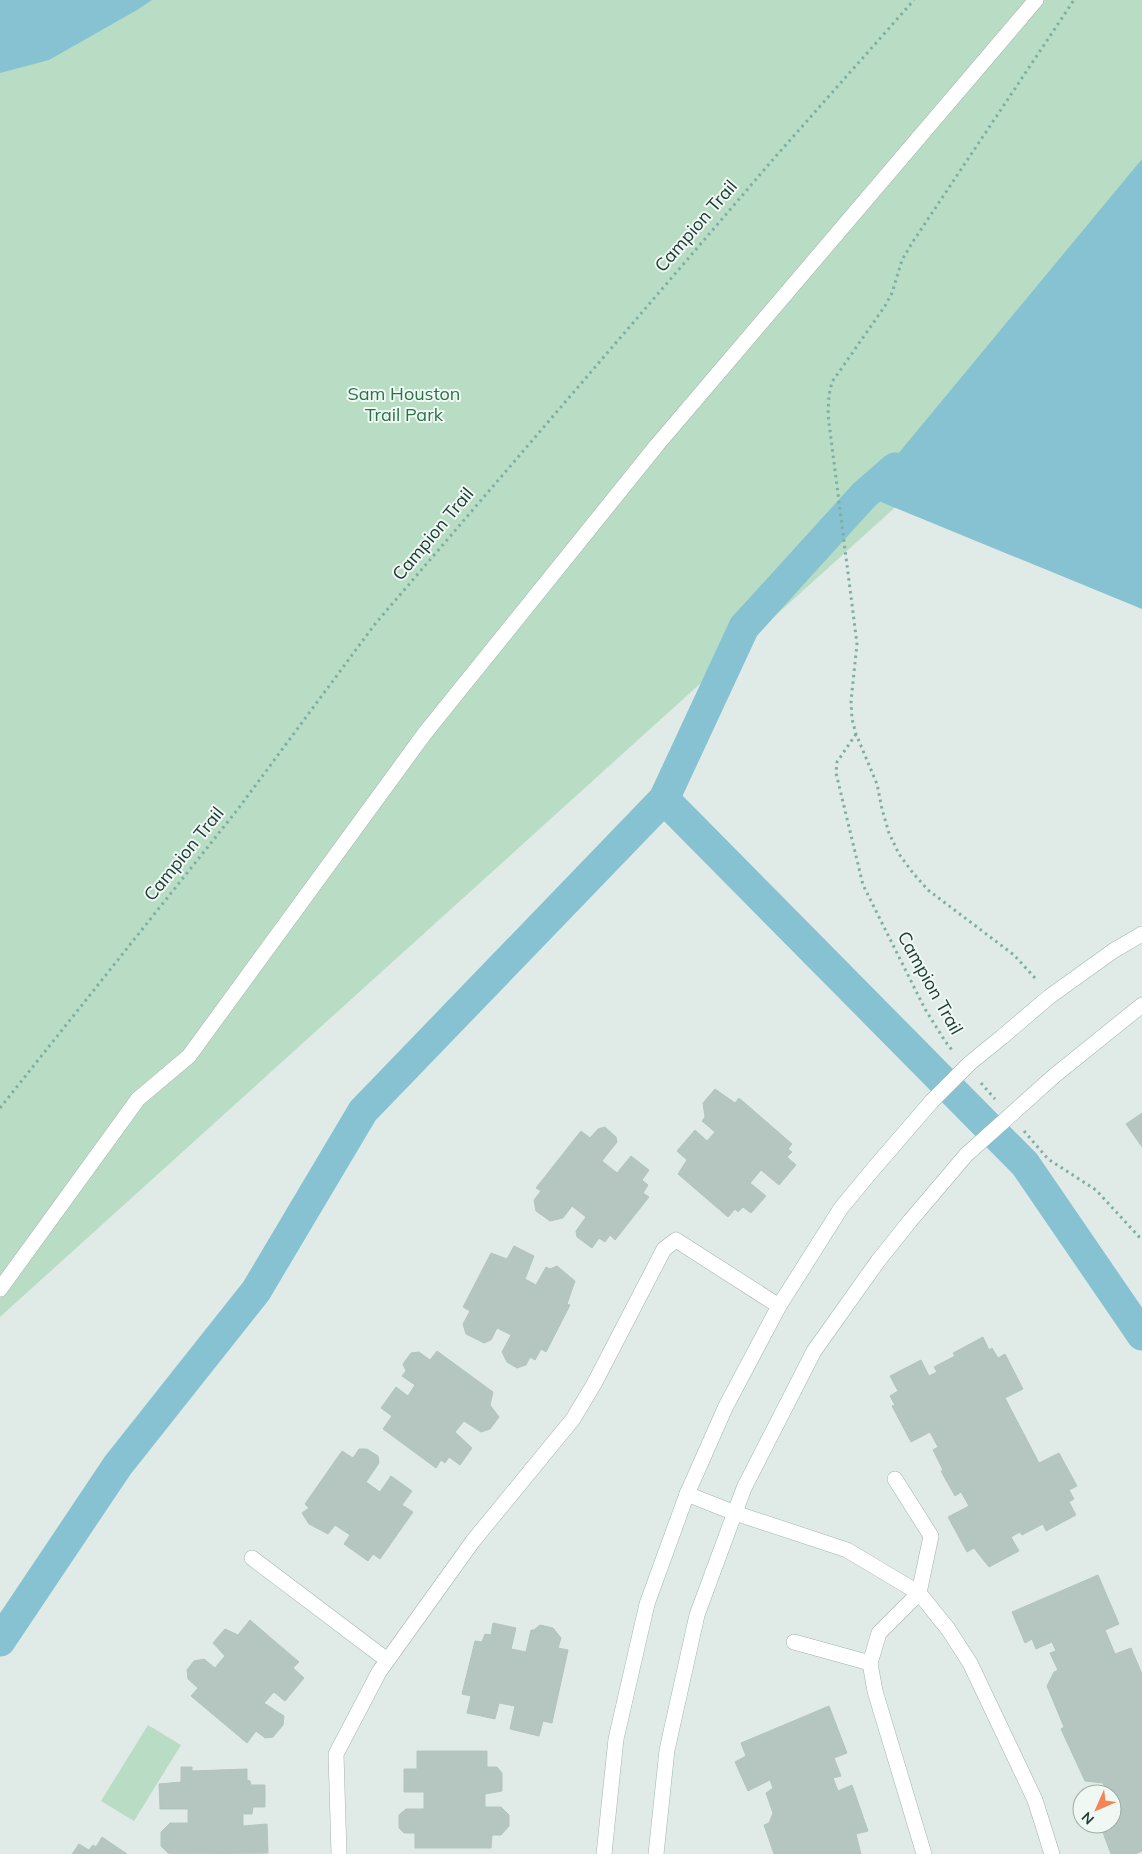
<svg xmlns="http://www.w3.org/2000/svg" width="1142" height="1854" viewBox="0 0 1142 1854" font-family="Mulish,sans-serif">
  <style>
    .green { fill: #b8ddc4 }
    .water { fill: #86c2d2 }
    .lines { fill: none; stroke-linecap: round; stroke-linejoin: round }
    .canal { stroke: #86c2d2; stroke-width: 31 }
    .building { fill: #b5c6c0; stroke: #b2c5be }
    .lane-casing { stroke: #a3b3ae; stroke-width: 16 }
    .secondary-casing { stroke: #9eb7af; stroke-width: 16 }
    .path { stroke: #7fafa3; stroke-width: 3; stroke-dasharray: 2.5 4; stroke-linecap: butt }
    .lane { stroke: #fff; stroke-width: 15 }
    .secondary { stroke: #fff; stroke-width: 15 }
    .secondary-bridge-casing { stroke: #9eb7af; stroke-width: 16; stroke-linecap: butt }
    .secondary-bridge { stroke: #fff; stroke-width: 15 }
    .labels { text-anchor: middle; stroke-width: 4; stroke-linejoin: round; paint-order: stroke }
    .street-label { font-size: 18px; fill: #203c36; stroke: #f0f8f4 }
    .park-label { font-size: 18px; fill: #29734a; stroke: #f0f8f4 }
  </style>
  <rect width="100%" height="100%" fill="#e0ebe7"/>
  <!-- green -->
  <g class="green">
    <polygon points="0,0 1142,0 1142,284 0,1317"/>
    <polygon points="148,1725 181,1745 134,1821 101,1801"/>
  </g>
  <!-- water -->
  <g class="water">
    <polygon points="0,0 152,0 137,10 49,60 0,73"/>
    <polygon points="1142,159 1142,609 864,495"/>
  </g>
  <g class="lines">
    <!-- canal -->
    <g class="canal">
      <polyline points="664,799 1025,1164 1142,1335"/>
      <polyline points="0,1641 118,1465 256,1291 363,1111 664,799 744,627 864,495 895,468"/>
    </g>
  </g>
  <!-- building -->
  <g class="building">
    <polygon points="715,1089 735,1103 739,1098 792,1144 788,1149 792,1152 787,1157 796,1165 779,1185 761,1170 750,1183 766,1196 751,1213 743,1207 738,1212 735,1209 728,1217 678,1174 687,1160 677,1151 695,1130 707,1141 715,1132 702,1121 705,1117 703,1103"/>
    <polygon points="1142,1113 1142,1147 1126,1124"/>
    <polygon points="605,1127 616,1137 617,1142 602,1161 617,1173 631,1156 649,1170 642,1180 648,1185 643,1193 649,1197 615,1240 610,1235 605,1242 599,1238 592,1248 577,1237 576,1231 586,1217 572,1206 563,1218 550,1221 536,1211 534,1200 541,1191 536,1188 581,1131 590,1138 598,1129"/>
    <polygon points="514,1246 534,1256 525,1279 536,1285 546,1267 550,1269 557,1266 575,1281 567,1304 570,1305 546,1352 541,1349 535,1360 530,1357 526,1365 517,1368 507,1362 502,1352 511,1335 497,1328 491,1340 484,1343 466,1334 463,1324 470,1311 463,1307 491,1253 507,1259"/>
    <polygon points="983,1337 989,1350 992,1348 998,1358 1005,1354 1023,1389 1005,1398 1039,1463 1059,1453 1077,1486 1069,1490 1074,1499 1069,1502 1076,1515 1046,1531 1043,1524 1022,1535 1020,1532 1011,1537 1019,1551 989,1567 974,1548 967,1552 948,1517 969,1506 961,1492 955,1496 941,1471 943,1470 933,1450 938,1447 930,1432 911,1442 892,1406 895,1405 890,1396 898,1391 890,1376 921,1360 929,1376 937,1372 934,1367 955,1356 953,1353"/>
    <polygon points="437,1351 493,1392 490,1405 499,1417 490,1429 481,1432 464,1421 455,1432 472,1448 460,1465 449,1457 445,1463 441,1460 436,1468 383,1429 392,1416 381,1408 396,1387 408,1396 415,1385 402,1376 406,1371 403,1364 411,1353 419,1352 430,1360"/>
    <polygon points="359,1449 367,1449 378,1456 379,1463 366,1482 380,1492 391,1476 412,1491 402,1505 413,1512 380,1559 373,1554 368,1561 344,1544 350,1535 335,1525 328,1534 309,1524 302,1513 309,1508 305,1504 342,1451 353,1458"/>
    <polygon points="1098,1575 1119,1624 1105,1630 1115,1654 1131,1648 1142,1674 1142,1851 1135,1854 1111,1854 1102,1830 1108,1827 1107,1824 1112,1824 1112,1812 1120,1809 1118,1803 1112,1805 1112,1794 1107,1794 1103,1783 1085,1781 1061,1729 1064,1727 1047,1686 1054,1672 1058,1670 1050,1653 1056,1651 1052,1642 1036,1649 1032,1639 1025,1643 1012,1612"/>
    <polygon points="250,1620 299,1662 293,1668 304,1678 285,1701 274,1692 264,1703 284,1716 283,1725 273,1737 265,1738 256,1731 247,1743 191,1696 198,1688 188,1679 187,1670 194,1661 204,1659 215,1668 225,1656 213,1643 225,1629 238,1635"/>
    <polygon points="493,1623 516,1628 511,1649 526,1652 531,1630 534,1630 540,1625 553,1628 561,1638 558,1648 568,1650 552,1723 543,1721 539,1736 510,1729 515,1706 499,1703 495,1719 467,1713 471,1696 462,1694 475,1641 482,1642 485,1634 491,1635"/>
    <polygon points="829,1706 847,1753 834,1758 841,1776 833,1778 838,1791 852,1785 868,1831 856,1834 861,1854 774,1854 764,1825 769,1823 773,1813 766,1793 773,1788 770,1780 748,1791 735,1762 746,1756 741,1743"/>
    <polygon points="417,1751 487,1751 487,1767 497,1767 502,1773 502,1791 485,1794 485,1807 501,1807 509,1815 509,1826 501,1835 492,1835 491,1848 415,1848 415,1833 404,1833 399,1828 399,1815 406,1809 424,1809 424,1792 404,1792 404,1769 417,1769"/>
    <polygon points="181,1767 192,1767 192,1771 247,1769 247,1780 250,1781 251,1785 265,1785 265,1807 253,1807 252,1814 243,1814 243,1826 267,1824 268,1853 177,1854 168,1853 161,1846 161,1832 170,1823 188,1823 188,1809 160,1809 159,1784 181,1782"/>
    <polygon points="102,1837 127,1854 72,1854 79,1844 89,1850 93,1845 96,1847"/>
  </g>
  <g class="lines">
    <!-- lane casing -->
    <g class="lane-casing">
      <g id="lane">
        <polyline points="0,1289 138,1099 189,1056 425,733 657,445 1036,0"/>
        <polyline points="895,1479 931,1536 919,1593 879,1633 870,1663 875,1691 924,1854"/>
        <polyline points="735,1513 847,1550 919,1593 948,1629 970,1663 1035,1800 1052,1854"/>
        <polyline points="252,1558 387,1660"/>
        <polyline points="794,1642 870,1663"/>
        <polyline points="339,1854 336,1754 379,1672 473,1541 573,1419 594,1384 664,1249 676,1240 779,1306"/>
      </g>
    </g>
    <!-- secondary casing -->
    <g class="secondary-casing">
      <g id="secondary">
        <polyline points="1002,1037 1049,997 1113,951 1142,934"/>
        <polyline points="1054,1076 1142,1005"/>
        <polyline points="687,1494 735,1513"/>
        <polyline points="604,1854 616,1739 647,1604 687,1494 726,1406 779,1306 841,1208 875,1167"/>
        <polyline points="656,1854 667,1750 697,1615 744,1488 814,1351 878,1261 910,1221"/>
      </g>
    </g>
    <!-- path -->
    <g class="path">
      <polyline points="856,734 837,762 836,773 863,885 925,1009 945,1041 952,1050"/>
      <polyline points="1035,978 1014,955 928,890 913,873 899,854 889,833 882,809 877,784 856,734 852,719 851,701 857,644 828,415 829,395 832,382 885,306 892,293 902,260 912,243 1074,0"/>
      <polyline points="981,1083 995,1099"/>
      <polyline points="0,1108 238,809 375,624 776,156 914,0"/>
      <polyline points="1024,1131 1048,1159 1096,1190 1142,1240"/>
    </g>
    <!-- lane -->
    <use href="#lane" class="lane"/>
    <!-- secondary -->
    <use href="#secondary" class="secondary"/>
    <!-- secondary-bridge casing -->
    <g class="secondary-bridge-casing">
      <g id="secondary-bridge">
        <polyline points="875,1167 932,1101 970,1063 1002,1037"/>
        <polyline points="910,1221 966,1155 1054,1076"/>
      </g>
    </g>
    <!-- secondary-bridge -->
    <use href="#secondary-bridge" class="secondary-bridge"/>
  </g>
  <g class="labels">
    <!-- street labels -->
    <g class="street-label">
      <text transform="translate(696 226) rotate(-49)" y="6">Campion Trail</text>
      <text transform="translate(433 534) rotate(-50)" y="6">Campion Trail</text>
      <text transform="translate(184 854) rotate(-51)" y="6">Campion Trail</text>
      <text transform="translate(930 983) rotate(61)" y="6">Campion Trail</text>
    </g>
    <!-- park labels -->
    <g class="park-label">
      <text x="404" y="400">Sam Houston<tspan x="404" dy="21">Trail Park</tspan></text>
    </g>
  </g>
  <!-- north arrow -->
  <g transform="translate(1097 1809) rotate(225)"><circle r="24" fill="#f0f8f4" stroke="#9dada8"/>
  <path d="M0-4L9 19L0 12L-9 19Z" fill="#f58554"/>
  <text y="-8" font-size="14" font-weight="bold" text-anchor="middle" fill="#203c36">N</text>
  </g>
</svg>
